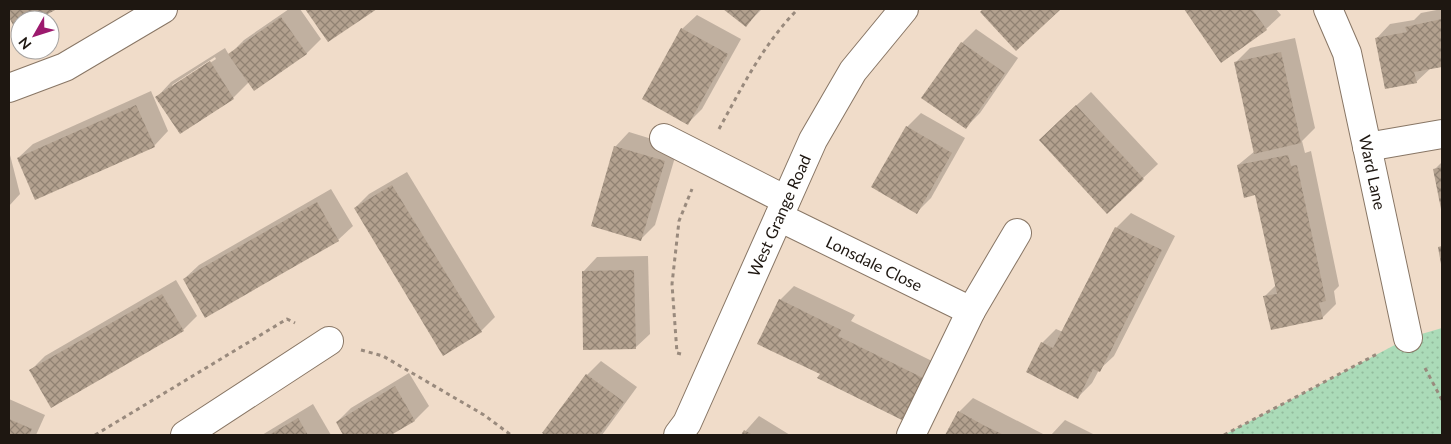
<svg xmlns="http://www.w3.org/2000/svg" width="1451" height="444" viewBox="0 0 1451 444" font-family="Lato,sans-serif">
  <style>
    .green { fill: url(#green-dots) }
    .shadow { fill: #0003; fill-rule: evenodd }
    .building { fill: url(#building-cross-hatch) }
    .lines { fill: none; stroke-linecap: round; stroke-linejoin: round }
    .minor-casing { stroke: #887665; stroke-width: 30 }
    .path { stroke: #998a7d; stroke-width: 3; stroke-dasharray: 4 4; stroke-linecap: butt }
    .minor { stroke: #fff; stroke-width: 28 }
    .labels { text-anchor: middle; stroke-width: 5; stroke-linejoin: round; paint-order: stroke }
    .street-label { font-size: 16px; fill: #1e1711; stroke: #fff }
  </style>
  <defs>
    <pattern id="green-dots" width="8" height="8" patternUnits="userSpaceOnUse" patternTransform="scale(1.25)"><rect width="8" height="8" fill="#abdbb8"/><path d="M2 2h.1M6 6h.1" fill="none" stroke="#93bb9d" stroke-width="1.8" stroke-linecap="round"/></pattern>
    <pattern id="building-cross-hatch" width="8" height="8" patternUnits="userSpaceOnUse" patternTransform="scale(1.25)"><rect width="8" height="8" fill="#b3a18f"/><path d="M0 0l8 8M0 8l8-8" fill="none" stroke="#918273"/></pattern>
  </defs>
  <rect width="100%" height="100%" fill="#f0dcc9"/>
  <!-- green -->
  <polygon class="green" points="1442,328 1442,435 1224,435 1408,338"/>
  <!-- shadow -->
  <g class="shadow">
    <polygon points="9,9 54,9 33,20 20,20 20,28 17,29 9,15"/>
    <path d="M289,9H300L321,39L307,53L254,89L249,82L233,98L157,97L171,82L225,48L229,55L244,40ZM215,57L216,59L172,88V85Z"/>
    <polygon points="306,9 374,9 328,41"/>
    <polygon points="725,9 762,9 746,25"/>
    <polygon points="985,9 1059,9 1016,49 982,12"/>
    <polygon points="1187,9 1276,9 1281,15 1266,29 1186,10"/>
    <polygon points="1442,9 1442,66 1431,68 1416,82 1376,39 1390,24 1414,20 1421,13"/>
    <polygon points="697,15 741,39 702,109 688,123 682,29"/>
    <polygon points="976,29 1018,58 980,113 966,127 962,43"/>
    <polygon points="1295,38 1315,128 1302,141 1305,153 1311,151 1339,286 1334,291 1336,304 1322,318 1264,297 1276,285 1256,194 1238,165 1255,151 1236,62 1250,48"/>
    <polygon points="151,91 168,131 154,146 18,158 33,144"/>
    <polygon points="1091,92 1158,164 1107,212 1054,126"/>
    <polygon points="921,113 965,138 931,198 917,212 907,127"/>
    <polygon points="629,132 678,147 655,225 641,239 615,147"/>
    <polygon points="9,151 20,194 9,206"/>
    <polygon points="1442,162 1442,207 1434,170"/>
    <polygon points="407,172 495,317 481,331 355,208 369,194"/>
    <polygon points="331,189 353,226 338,240 184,279 199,265"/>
    <polygon points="1131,213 1175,236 1114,356 1099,370 1092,383 1078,397 1042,343 1056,329 1063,332 1116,228"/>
    <polygon points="648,256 650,334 635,348 583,272 597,257"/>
    <polygon points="176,280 197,316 183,330 31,370 45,356"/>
    <polygon points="794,286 855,315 851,321 936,363 916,404 902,418 821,373 780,300"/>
    <polygon points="601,361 637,387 602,435 547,435 543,433 587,375"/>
    <polygon points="409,373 429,406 415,420 389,435 345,435 337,422 351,408"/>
    <polygon points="973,398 1045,435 947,435 959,412"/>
    <polygon points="9,399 45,415 36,435 9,435"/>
    <polygon points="313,404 331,435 262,435"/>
    <polygon points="759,416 790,435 742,435"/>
    <polygon points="1065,420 1093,434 1092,435 1051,435"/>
  </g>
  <!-- building -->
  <g class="building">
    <polygon points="9,9 57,9 37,20 20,20 20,29 16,31 9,17"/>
    <polygon points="305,9 377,9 328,42"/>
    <polygon points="723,9 760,9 746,27"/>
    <polygon points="983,9 1061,9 1016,51 980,12"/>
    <polygon points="1184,9 1252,9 1267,30 1221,63"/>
    <polygon points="281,17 307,54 254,91 228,54"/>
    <polygon points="1442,19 1442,67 1414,72 1417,83 1385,89 1375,38 1407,32 1405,27"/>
    <polygon points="681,28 728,54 688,125 642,99"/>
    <polygon points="961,42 1005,73 966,129 921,98"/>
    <polygon points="1281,52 1301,143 1254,154 1234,62"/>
    <polygon points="210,61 234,99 180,134 155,97"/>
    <polygon points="136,105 155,147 35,200 17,158"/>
    <polygon points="1076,105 1144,179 1107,214 1039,140"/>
    <polygon points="906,126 952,153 917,214 871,187"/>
    <polygon points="614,146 665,161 641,241 591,226"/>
    <polygon points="1288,155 1291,166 1297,165 1326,301 1319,303 1323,319 1271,330 1263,296 1277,294 1255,195 1244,198 1237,165"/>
    <polygon points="1442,167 1442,209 1441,209 1433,169"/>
    <polygon points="392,185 482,332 443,356 354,208"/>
    <polygon points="317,202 339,241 205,318 183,279"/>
    <polygon points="1115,227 1162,250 1100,372 1093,369 1078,399 1026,372 1041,342 1053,348"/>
    <polygon points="1442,246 1442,264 1441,264 1438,247"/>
    <polygon points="634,270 636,349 583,350 582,271"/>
    <polygon points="162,294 184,331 51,408 29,370"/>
    <polygon points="779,299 841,330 838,336 923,378 902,420 817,378 820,374 757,344"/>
    <polygon points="586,374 624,402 599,435 545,435 542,433"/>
    <polygon points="395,386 415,421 391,435 343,435 336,422"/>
    <polygon points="958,411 985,426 1004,435 945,435"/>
    <polygon points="298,418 308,435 269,435"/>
    <polygon points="9,419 32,429 29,435 9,435"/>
    <polygon points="744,430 753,435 741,435"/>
  </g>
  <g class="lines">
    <!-- minor casing -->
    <g class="minor-casing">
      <g id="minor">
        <path id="s1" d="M1328,9L1347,53L1408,338"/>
        <polyline points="9,88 65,67 163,9"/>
        <polyline points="664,138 786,200"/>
        <polyline points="1367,147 1442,134"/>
        <path id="s2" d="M779,217L971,311L911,435"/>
        <polyline points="971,311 1017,233"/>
        <polyline points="185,435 329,341"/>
        <path id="s3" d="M678,435L687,423L813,140L853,71L904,9"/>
      </g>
    </g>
    <!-- path -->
    <g class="path">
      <path d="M719,129C742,87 764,43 798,9"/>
      <polyline points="361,350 383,356 484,415 511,435"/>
      <polyline points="681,354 677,353 672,284 679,221 692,189"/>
      <polyline points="1425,368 1442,400"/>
      <polyline points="95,435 287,319 295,323"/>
      <polyline points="1224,435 1379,353"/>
    </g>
    <!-- minor -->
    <use href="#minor" class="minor"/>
  </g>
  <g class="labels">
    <!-- street labels -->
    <g class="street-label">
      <text dy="6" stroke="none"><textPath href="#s1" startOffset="170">Ward Lane</textPath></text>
      <text dy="6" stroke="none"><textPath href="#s3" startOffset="242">West Grange Road</textPath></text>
      <text dy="6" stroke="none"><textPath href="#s2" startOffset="106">Lonsdale Close</textPath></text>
    </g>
  </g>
  <!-- border -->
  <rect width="1451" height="444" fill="none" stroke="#1e1711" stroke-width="20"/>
  <!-- north arrow -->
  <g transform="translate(35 35) rotate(231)"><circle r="24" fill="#ffffff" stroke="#a5a2a0"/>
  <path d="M0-4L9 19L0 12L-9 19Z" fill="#9c1a6e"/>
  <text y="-8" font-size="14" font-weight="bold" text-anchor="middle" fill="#1e1711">N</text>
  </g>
</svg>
